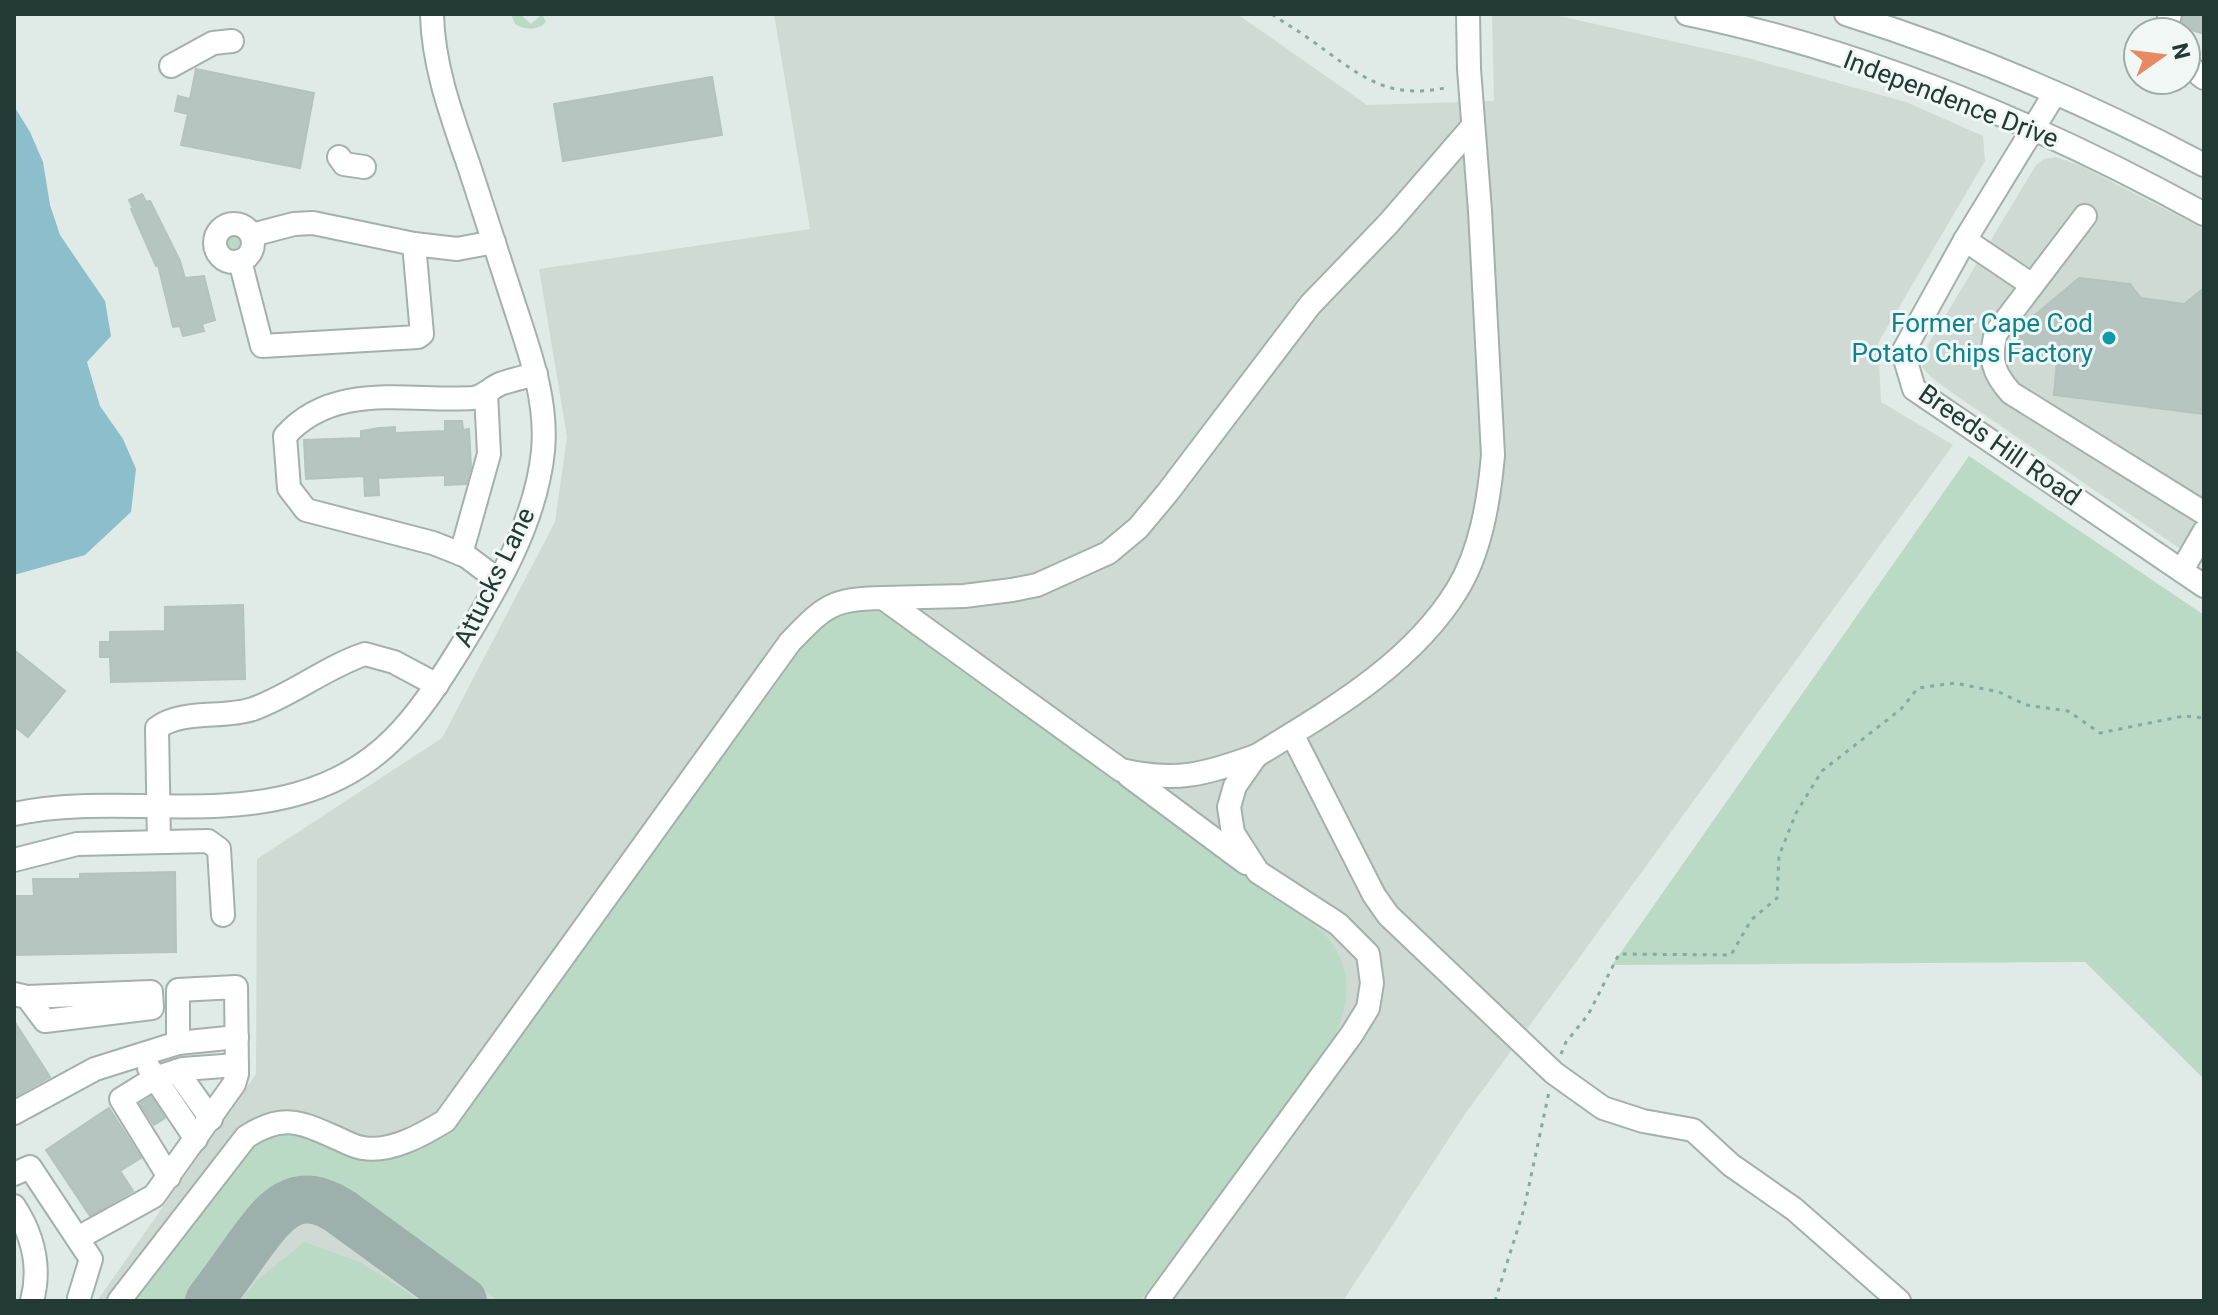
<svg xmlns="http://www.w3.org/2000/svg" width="2218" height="1315" viewBox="0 0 2218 1315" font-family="Roboto,sans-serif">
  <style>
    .built { fill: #cfdad5 }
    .green { fill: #bbdac5 }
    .water { fill: #8cbecc }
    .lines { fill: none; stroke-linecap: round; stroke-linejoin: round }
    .taxiway { stroke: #9eb0ab; stroke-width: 48 }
    .building { fill: #b6c5c0; stroke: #b3c3be; stroke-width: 2 }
    .minor-casing { stroke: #a3b1ad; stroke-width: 26 }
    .path { stroke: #83aba1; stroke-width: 3; stroke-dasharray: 4 6; stroke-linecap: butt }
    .minor { stroke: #fff; stroke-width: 22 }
    .culture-dot { fill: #0f9aa8; stroke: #f1f7f4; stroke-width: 3 }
    .labels { text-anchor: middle; stroke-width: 6; stroke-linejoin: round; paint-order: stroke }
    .street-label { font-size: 26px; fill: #223934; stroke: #f1f7f4 }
    .culture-label { font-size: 26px; fill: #0d838f; stroke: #f1f7f4; text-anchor: end }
  </style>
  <rect width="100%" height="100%" fill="#e0eae6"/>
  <!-- built -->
  <g class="built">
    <polygon points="774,14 1237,14 1367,105 1494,101 1492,14 1550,14 1748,58 1906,102 1983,136 1985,161 1878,343 1881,402 1953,445 1463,1117 1343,1301 97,1301 256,1074 257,859 442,738 555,522 567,437 539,269 810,229"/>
    <polygon points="2056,157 2081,166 2204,229 2204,565 1951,392 1931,377 1922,367 1923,353 2036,165 2044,159"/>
  </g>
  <!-- green -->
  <g class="green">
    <path d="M511,14H520L531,24L542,14L546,22C538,31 524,30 515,24Z"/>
    <circle cx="234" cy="242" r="11"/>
    <polygon points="1969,456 2204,615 2204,1079 2085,962 1612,965"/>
    <path d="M879,612L894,620L1129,784L1323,932C1357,969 1350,1008 1328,1050L1140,1301H499L353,1195L323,1180L305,1178L279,1184L259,1198L184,1301H118L207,1176L262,1138L281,1132L423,1145L793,652C821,623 837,611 879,612Z"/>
    <polygon points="304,1242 360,1262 421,1301 240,1301 256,1281"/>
  </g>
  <!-- water -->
  <polygon class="water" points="14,106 30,132 43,162 50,205 60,235 105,301 111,336 87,362 100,406 123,439 136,469 131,512 85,555 14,575"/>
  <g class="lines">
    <!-- taxiway -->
    <path class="taxiway" d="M209,1301C222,1284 234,1267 246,1250C273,1213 294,1181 341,1212L463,1301"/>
  </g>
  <!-- building -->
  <g class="building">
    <polygon points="2184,14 2204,14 2204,34 2182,27"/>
    <polygon points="196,69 314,93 300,168 181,145 188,114 175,111 178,96 190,99"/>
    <polygon points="712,77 722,135 563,161 554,104"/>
    <polygon points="142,194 146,202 150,201 180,261 185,278 204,276 215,320 202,324 204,331 183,336 180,326 173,327 158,265 156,266 131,209 133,208 129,200"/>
    <polygon points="2079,278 2130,284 2141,298 2184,304 2204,288 2204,414 2054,395 2057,360 2011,354 2015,331 2024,319 2035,315"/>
    <polygon points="445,421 462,421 463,430 469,429 471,467 466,484 445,485 445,475 378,478 379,495 365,496 364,476 306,479 304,440 361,438 361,431 379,428 395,427 395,433 445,431"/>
    <polygon points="243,605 245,679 111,682 110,657 100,657 100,642 110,642 110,632 165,631 165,607"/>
    <polygon points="14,650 65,691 28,737 14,726"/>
    <polygon points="175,872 176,952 14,955 14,896 34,896 33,879 80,879 80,874"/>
    <polygon points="14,1021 50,1077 14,1097"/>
    <polygon points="151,1097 165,1118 154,1125 140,1104"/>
    <polygon points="109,1108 141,1158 120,1171 133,1191 90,1216 46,1150"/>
  </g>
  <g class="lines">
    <!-- minor casing -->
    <g class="minor-casing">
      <g id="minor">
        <path d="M1687,14C1866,51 2044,126 2204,214"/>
        <path d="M1846,14C1970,53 2089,104 2204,165"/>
        <polyline points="2166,32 2170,14"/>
        <polyline points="2186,64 2204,78"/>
        <polyline points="171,66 213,43 232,41"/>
        <polyline points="2055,93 1965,240 1903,352 1914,389 2204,586"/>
        <polyline points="339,157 344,164 364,167"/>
        <path d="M2085,216L1996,333C1989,359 1993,373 2011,393L2204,513"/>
        <circle cx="234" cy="243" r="19"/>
        <polyline points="1965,240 2032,285"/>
        <polyline points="414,244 457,249 494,242"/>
        <polyline points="240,261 262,346 418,337 422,334 414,244 313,223 294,224 252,235"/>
        <polyline points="461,554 489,454 486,393"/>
        <polyline points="2182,570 2204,532"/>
        <path d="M498,580L466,556L433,543L306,510L289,488L285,436C334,381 408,402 473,398C483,397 491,388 500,384C511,380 524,377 536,374"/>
        <polyline points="883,598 964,596 1012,590 1037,585 1108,553 1138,528 1168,492 1310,305 1388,224 1473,126"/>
        <polyline points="1292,734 1374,895 1388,915 1554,1073 1603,1108 1643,1121 1693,1130 1731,1165 1794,1209 1899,1301"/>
        <path d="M1256,756C1329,711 1411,665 1457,590C1481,551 1489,500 1493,455L1480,211L1469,69L1468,14"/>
        <polyline points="1129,776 1246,863"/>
        <path d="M14,814C107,794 205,820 297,794C380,771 416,719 459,650C496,590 536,522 543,451C548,398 528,348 512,298C498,254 483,210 469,166C452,117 433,66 432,14"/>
        <path d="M159,842L157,728C182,709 223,719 253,709C292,695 326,667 365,654L394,662L437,685"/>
        <polyline points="14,860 77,844 208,841 219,849 223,915"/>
        <polyline points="14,994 27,997 151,992 152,1008 45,1021 27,997"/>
        <polyline points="178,1043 237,1037"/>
        <polyline points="149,1068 155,1078 183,1069 237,1065"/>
        <polyline points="177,1071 211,1119"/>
        <polyline points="14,1113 95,1069 178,1043 178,990 236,987 237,1074 234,1084 154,1196 78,1238"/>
        <polyline points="14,1174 30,1167 91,1259 79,1298"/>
        <polyline points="169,1177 121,1099 155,1078 196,1139"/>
        <path d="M14,1206C33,1235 41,1267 32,1301"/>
        <path d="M119,1301L246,1137C284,1112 302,1123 339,1139C347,1143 355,1147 363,1148C390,1153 422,1135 445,1121L790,642C825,606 831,599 883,598L1121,770C1177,783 1204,774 1256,756L1235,786L1229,807L1233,833L1258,872L1338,924L1368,954L1372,983L1368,1008L1352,1034L1157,1301"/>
      </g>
    </g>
    <!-- path -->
    <g class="path">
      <path d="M1272,14C1284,23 1296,29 1308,38C1358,73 1384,102 1449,87"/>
      <polyline points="1561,1054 1566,1042 1588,1015 1619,954 1731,955 1751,920 1777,898 1779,856 1796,813 1822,771 1901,709 1918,688 1955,683 1999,692 2026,705 2068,711 2100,733 2184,716 2204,718"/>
      <polyline points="1495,1301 1524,1209 1549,1092"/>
    </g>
    <!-- minor -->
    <use href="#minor" class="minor"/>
  </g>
  <!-- markers -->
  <circle class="culture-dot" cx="2109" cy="338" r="8"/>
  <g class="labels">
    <!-- street labels -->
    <g class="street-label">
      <text transform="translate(1951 99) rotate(21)" y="9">Independence Drive</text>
      <text transform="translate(2000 445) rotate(35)" y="9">Breeds Hill Road</text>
      <text transform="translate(494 577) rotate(-64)" y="9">Attucks Lane</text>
    </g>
    <!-- culture labels -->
    <g class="culture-label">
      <text x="2093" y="332">Former Cape Cod<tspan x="2093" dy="30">Potato Chips Factory</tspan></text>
    </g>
  </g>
  <!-- border -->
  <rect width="2218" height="1315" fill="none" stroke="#223934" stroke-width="32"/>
  <!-- north arrow -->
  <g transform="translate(2162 56) rotate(76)"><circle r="38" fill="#f1f7f4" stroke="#9eaba7" stroke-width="2"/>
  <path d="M0-6L14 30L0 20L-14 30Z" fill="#e78a61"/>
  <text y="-12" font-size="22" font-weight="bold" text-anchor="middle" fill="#223934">N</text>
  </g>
</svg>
